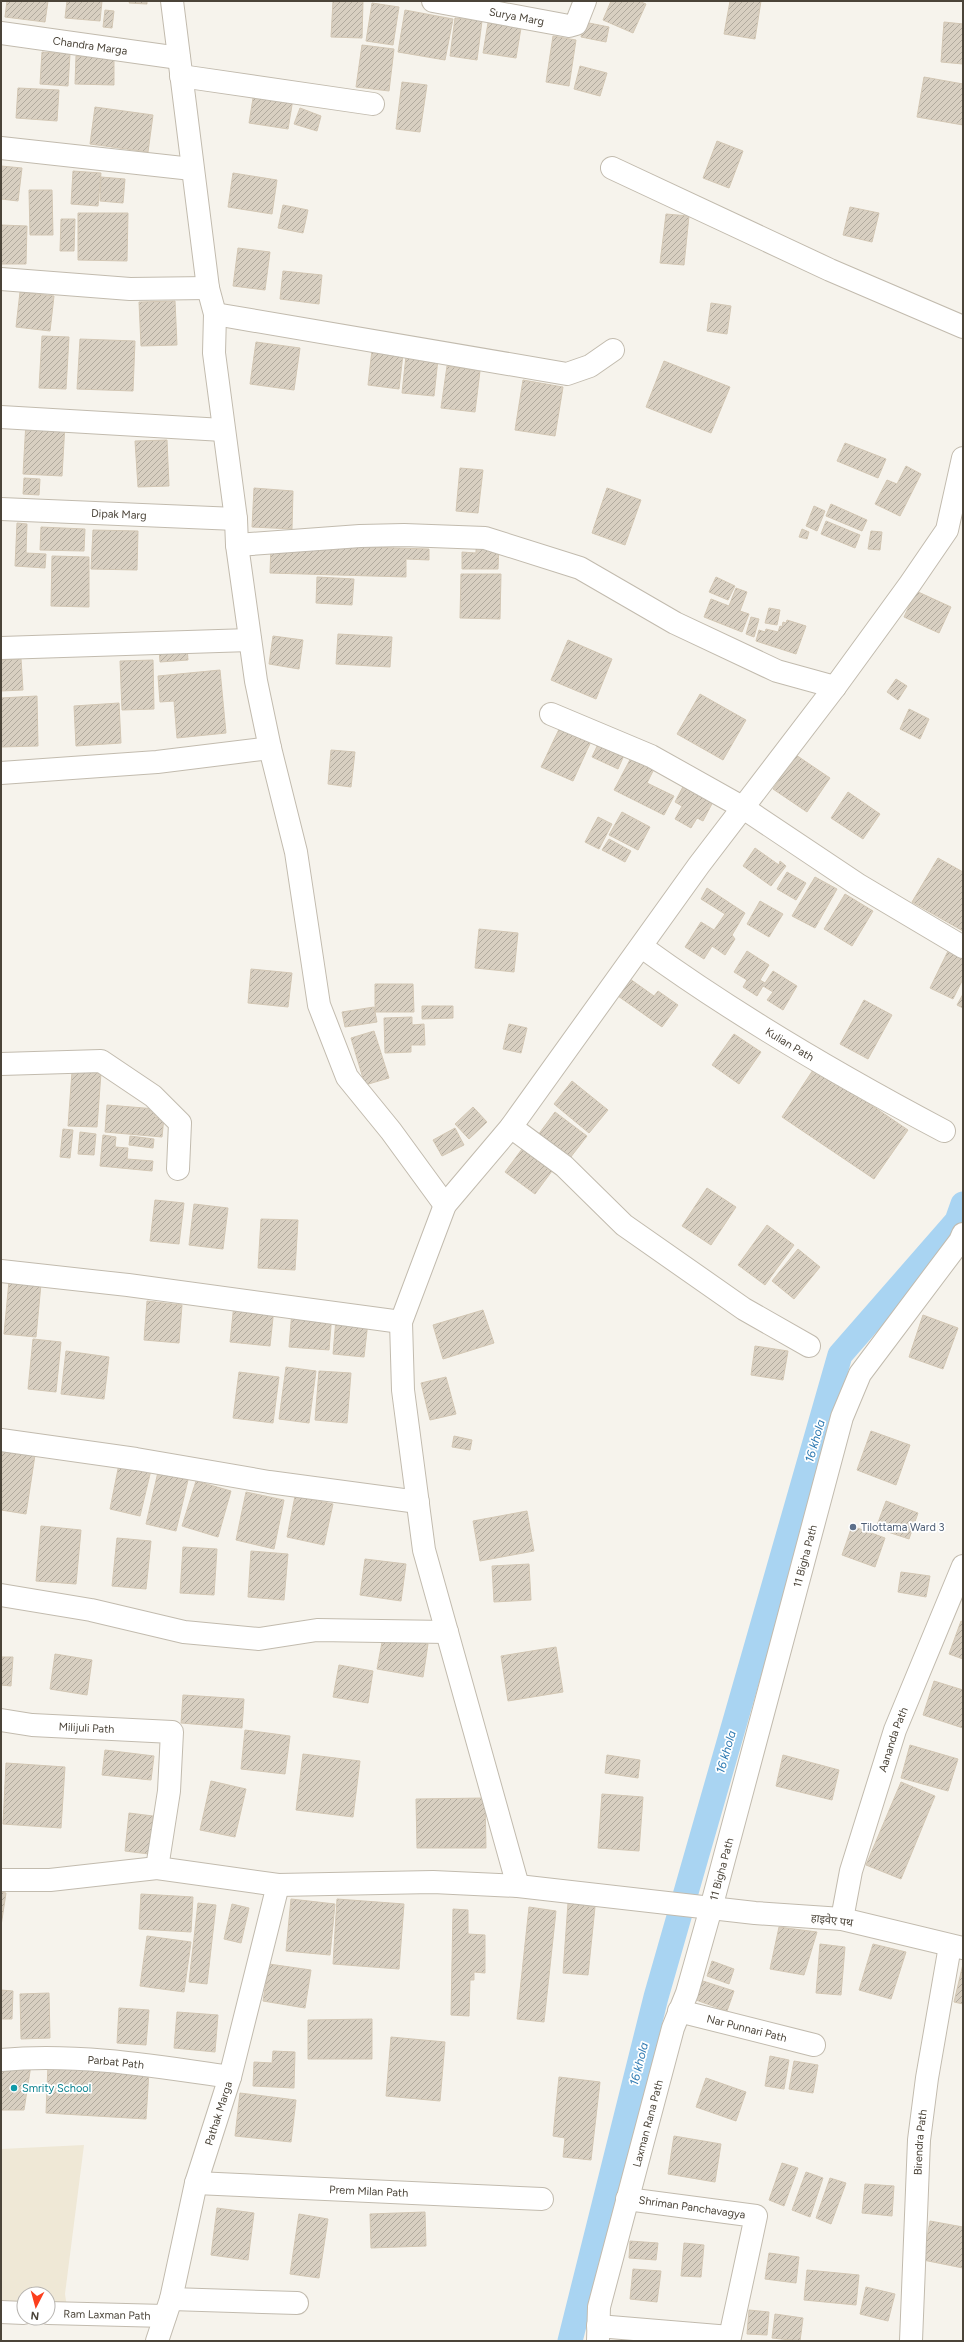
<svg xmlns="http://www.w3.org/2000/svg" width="964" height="2342" viewBox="0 0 964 2342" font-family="Figtree,'Noto Sans Devanagari',sans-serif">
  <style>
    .education { fill: #efe8d6 }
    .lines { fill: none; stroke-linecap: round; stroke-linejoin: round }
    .canal { stroke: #a9d4f2; stroke-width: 25 }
    .building { fill: url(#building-hatch); stroke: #d3c7b4 }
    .minor-casing { stroke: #c2bbae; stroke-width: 24 }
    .minor { stroke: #fff; stroke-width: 22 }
    .service-dot { fill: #5c6f8a; stroke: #fff; stroke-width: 1.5 }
    .culture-dot { fill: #0f9aa8; stroke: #fff; stroke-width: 1.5 }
    .labels { text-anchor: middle; stroke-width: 3.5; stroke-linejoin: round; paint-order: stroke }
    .street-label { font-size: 11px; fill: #4b4439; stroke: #fff }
    .service-label { font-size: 11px; fill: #4e5e75; stroke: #fff; text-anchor: start }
    .culture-label { font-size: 11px; fill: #0d838f; stroke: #fff; text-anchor: start }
    .water-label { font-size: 12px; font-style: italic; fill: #2e7ab2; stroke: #fff }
  </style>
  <defs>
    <pattern id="building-hatch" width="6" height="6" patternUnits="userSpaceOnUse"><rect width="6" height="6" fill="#d8cfc1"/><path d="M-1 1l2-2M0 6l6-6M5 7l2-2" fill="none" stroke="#b1aa9e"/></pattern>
  </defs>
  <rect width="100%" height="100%" fill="#f6f3ec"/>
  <!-- education -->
  <polygon class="education" points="84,2145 65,2294 68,2314 48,2313 48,2294 24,2294 24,2312 1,2311 1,2149"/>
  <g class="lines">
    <!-- canal -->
    <polyline class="canal" points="570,2341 656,1997 840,1355 957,1221 963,1204"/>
  </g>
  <!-- building -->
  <g class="building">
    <polygon points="7,1 48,1 45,22 5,17"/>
    <polygon points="67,1 102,1 100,21 65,18"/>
    <polygon points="130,1 147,1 147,4 129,3"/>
    <polygon points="333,1 363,1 362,38 331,37"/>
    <polygon points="611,1 639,1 646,4 633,33 603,20"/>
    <polygon points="730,1 761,1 755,39 724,34"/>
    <polygon points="372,3 399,7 393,45 366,41"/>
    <polygon points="105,10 114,11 112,28 103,27"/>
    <polygon points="405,10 453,19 445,60 398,52"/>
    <polygon points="455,18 482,21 477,60 450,56"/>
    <polygon points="584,22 609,27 606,42 581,37"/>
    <polygon points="944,22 963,24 963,64 941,62"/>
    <polygon points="488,23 521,28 516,58 483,53"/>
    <polygon points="553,36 576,40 569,86 546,82"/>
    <polygon points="362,45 394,49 389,91 356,87"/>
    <polygon points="42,52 70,54 68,86 40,84"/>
    <polygon points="76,56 114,57 114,85 75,84"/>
    <polygon points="580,66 607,73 600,96 574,89"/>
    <polygon points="924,77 963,84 963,125 917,117"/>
    <polygon points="402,82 427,85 420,132 396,129"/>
    <polygon points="18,88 59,90 57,121 16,118"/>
    <polygon points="254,92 293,99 288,129 249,123"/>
    <polygon points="95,107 153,115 148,152 90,144"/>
    <polygon points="300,108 321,116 317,131 294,124"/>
    <polygon points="717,141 743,151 729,188 703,178"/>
    <polygon points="1,166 22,168 18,201 1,199"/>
    <polygon points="73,171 101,173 98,206 71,204"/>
    <polygon points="233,173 277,180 272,214 228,207"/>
    <polygon points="101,177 125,179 123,203 100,201"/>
    <polygon points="29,190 52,190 53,235 30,235"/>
    <polygon points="283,205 308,210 303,233 278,228"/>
    <polygon points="850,207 879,213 872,242 843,235"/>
    <polygon points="78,213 128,213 127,261 78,260"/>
    <polygon points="666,214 689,216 684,265 660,263"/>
    <polygon points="61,219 75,219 74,251 60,251"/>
    <polygon points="1,225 27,226 26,264 1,264"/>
    <polygon points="238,248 270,252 265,290 233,286"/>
    <polygon points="283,271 322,275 319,304 280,299"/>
    <polygon points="20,292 54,296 50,331 16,327"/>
    <polygon points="175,301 177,345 141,346 139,302"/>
    <polygon points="711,303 731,306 727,334 707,331"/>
    <polygon points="42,336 69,337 66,389 39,388"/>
    <polygon points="80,339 135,341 133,391 77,389"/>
    <polygon points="256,342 300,348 294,390 250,384"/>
    <polygon points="372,350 403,354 399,389 368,385"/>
    <polygon points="406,356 438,359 434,396 402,393"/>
    <polygon points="664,361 730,387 711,433 646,407"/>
    <polygon points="447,366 480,371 475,412 441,408"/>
    <polygon points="523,380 563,387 555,436 515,430"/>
    <polygon points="26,422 65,424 62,476 23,474"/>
    <polygon points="167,440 169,486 138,487 135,441"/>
    <polygon points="845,443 886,459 878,478 837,461"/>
    <polygon points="906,466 921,474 900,516 875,504 887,480 897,484"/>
    <polygon points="460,468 483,470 478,513 456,511"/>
    <polygon points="24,478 40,479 39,495 23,494"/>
    <polygon points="254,488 293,491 292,529 252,527"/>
    <polygon points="607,488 641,500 625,545 592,533"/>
    <polygon points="831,504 867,520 862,531 826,516"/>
    <polygon points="814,506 825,511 817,531 806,526"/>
    <polygon points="826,521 860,535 855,548 821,534"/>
    <polygon points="17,523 27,524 26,553 46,554 45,568 15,566"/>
    <polygon points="41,527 85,529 84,551 40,550"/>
    <polygon points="802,529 809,532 807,539 799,537"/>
    <polygon points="93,530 138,531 137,570 91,569"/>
    <polygon points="871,531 882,532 880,550 868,549"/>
    <polygon points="476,543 499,544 498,569 462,569 462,552 476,553"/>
    <polygon points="271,544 429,549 429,560 406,559 406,577 270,573"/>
    <polygon points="52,556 89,557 89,607 51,606"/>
    <polygon points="461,574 501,574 500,619 460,618"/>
    <polygon points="317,577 354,579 352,605 316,603"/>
    <polygon points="716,577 735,586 728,600 709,592"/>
    <polygon points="736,588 747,592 740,611 749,614 742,632 704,617 711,599 729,606"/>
    <polygon points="916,591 951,607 939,633 904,617"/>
    <polygon points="769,608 780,610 777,625 765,623"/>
    <polygon points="751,617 759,619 754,637 746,634"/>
    <polygon points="787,620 806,626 796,654 756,641 759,630 765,632 766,629 778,632 780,626 782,627 783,622 786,623"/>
    <polygon points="338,634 392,637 390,667 336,664"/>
    <polygon points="273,636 303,640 299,669 269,664"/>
    <polygon points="568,640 612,659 596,699 551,680"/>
    <polygon points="187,647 188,660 160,662 159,649"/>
    <polygon points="21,659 23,690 1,691 1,660"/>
    <polygon points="153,660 154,709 122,710 120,661"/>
    <polygon points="220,670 226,733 177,738 174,701 160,702 158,676"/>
    <polygon points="896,679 907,686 898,700 887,692"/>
    <polygon points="700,694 746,720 723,760 677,734"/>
    <polygon points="37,696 38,746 1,747 1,698"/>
    <polygon points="119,703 121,743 76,746 74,706"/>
    <polygon points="909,709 929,719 920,739 900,729"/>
    <polygon points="562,723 593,737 573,781 541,767"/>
    <polygon points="599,742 625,753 618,769 592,757"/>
    <polygon points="331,750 355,752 351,787 328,784"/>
    <polygon points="633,754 656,765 647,783 674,796 664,815 614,790"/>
    <polygon points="796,755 830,778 807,812 773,789"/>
    <polygon points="686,781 716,796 703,821 697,818 691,828 675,819 682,806 675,802"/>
    <polygon points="848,792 880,814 863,839 831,818"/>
    <polygon points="622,812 650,827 638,850 609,835"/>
    <polygon points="598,817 612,824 599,849 585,842"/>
    <polygon points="609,839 631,851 625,862 602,850"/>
    <polygon points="755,848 779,865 780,861 786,866 771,886 743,866"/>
    <polygon points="938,858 963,872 963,931 912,902"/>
    <polygon points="787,872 806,883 796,900 777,889"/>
    <polygon points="815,877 837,889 815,928 792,916"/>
    <polygon points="707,888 745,913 732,935 735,939 725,955 712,946 704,959 685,947 701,922 714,930 725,914 701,899"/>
    <polygon points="845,894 873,911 852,946 824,929"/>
    <polygon points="760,901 783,914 769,937 747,924"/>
    <polygon points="479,929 518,933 514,972 475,968"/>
    <polygon points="747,951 769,965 760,980 765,983 773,971 797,986 783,1010 767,1000 773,992 763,986 757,996 743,987 747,980 734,972"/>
    <polygon points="948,951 963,958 963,979 953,999 930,988"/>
    <polygon points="251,969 292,973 288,1007 248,1003"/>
    <polygon points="630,979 654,996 658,991 678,1005 662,1027 618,996"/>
    <polygon points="375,984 413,984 414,1012 375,1012"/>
    <polygon points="963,994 963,1008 957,1005"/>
    <polygon points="864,1000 892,1015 868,1059 840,1044"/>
    <polygon points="422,1006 453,1006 453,1018 422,1019"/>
    <polygon points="374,1007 377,1022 345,1027 342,1012"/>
    <polygon points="412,1017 412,1025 424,1024 425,1045 411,1045 411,1052 385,1053 384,1018"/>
    <polygon points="509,1024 527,1028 521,1053 503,1049"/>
    <polygon points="374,1031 389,1078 365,1085 351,1038"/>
    <polygon points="734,1034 761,1052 739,1084 712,1065"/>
    <polygon points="815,1067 908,1130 874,1179 782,1117"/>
    <polygon points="72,1072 101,1073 97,1127 68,1126"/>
    <polygon points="572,1081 608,1110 589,1133 554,1104"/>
    <polygon points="107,1105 156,1109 155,1117 164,1117 162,1137 105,1132"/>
    <polygon points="473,1107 487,1122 469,1139 455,1124"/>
    <polygon points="555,1112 587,1136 570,1158 538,1135"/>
    <polygon points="455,1128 464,1145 442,1156 433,1140"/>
    <polygon points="63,1129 73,1130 70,1158 60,1157"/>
    <polygon points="80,1132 96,1134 94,1155 78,1154"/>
    <polygon points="103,1135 116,1137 115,1147 128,1148 127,1159 153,1161 152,1171 100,1166"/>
    <polygon points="130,1136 154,1139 153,1148 129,1145"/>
    <polygon points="525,1145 555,1167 535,1194 505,1172"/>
    <polygon points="707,1188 736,1207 711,1245 682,1226"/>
    <polygon points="155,1200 184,1203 179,1244 150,1241"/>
    <polygon points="194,1204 228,1208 223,1249 189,1245"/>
    <polygon points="261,1219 298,1220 295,1270 258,1268"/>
    <polygon points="767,1225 794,1245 765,1285 738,1265"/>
    <polygon points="798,1249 820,1267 794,1299 772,1281"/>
    <polygon points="9,1281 41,1284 36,1337 4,1334"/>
    <polygon points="147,1301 182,1305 179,1343 144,1340"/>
    <polygon points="234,1304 274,1308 270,1346 230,1342"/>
    <polygon points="483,1310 494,1343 443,1359 433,1325"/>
    <polygon points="292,1311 332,1314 329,1350 289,1347"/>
    <polygon points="923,1315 958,1328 943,1369 909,1357"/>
    <polygon points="336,1319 368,1322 364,1357 333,1354"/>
    <polygon points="33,1339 61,1342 56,1392 28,1389"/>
    <polygon points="755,1346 788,1351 783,1380 751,1375"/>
    <polygon points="66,1351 109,1357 104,1399 61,1394"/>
    <polygon points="286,1367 316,1371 309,1423 279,1419"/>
    <polygon points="319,1371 351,1373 347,1423 315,1420"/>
    <polygon points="239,1372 279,1377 273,1423 233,1418"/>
    <polygon points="446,1377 456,1414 430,1420 421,1383"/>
    <polygon points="871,1431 910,1445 896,1485 857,1470"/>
    <polygon points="454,1436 472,1440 470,1450 452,1447"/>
    <polygon points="1,1450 35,1455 26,1514 1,1510"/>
    <polygon points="119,1464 151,1470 140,1516 110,1509"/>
    <polygon points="158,1472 188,1480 176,1531 146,1524"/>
    <polygon points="196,1481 231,1491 218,1537 182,1526"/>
    <polygon points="246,1492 284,1500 274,1549 236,1540"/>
    <polygon points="295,1496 333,1504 324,1545 287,1537"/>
    <polygon points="886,1501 918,1513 909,1539 876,1528"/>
    <polygon points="527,1511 534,1551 480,1561 473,1521"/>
    <polygon points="41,1526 81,1530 76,1584 36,1581"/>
    <polygon points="852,1526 885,1538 875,1567 842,1555"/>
    <polygon points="117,1538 151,1541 146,1589 112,1586"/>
    <polygon points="183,1547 217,1549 214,1595 180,1593"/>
    <polygon points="251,1551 288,1554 284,1600 248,1597"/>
    <polygon points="365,1559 406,1564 401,1601 360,1595"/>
    <polygon points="529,1564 531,1600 494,1602 492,1566"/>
    <polygon points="901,1572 930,1576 926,1597 898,1592"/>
    <polygon points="961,1621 963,1622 963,1659 949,1654"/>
    <polygon points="383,1637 428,1644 423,1677 377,1669"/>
    <polygon points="556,1647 563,1692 508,1701 501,1656"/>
    <polygon points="55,1654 92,1660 87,1695 50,1689"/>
    <polygon points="1,1657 13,1657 11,1686 1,1685"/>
    <polygon points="339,1665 373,1671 368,1703 333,1697"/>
    <polygon points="934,1681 963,1690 963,1728 923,1715"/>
    <polygon points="183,1695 244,1699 242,1728 181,1723"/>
    <polygon points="245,1730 290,1736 285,1774 241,1769"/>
    <polygon points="910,1745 958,1759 948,1791 901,1778"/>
    <polygon points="105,1750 154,1756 151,1780 102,1775"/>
    <polygon points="303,1754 360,1761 353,1817 296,1810"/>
    <polygon points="607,1755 640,1760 638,1778 605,1773"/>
    <polygon points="783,1755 839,1770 832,1800 776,1786"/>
    <polygon points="6,1763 65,1767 61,1828 3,1824"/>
    <polygon points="211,1781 246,1789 235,1837 200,1830"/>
    <polygon points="901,1782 935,1796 901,1879 866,1865"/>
    <polygon points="602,1794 643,1797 639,1851 598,1848"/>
    <polygon points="485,1798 486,1848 417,1848 416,1799"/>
    <polygon points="129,1813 153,1816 149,1854 125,1851"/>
    <polygon points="1,1892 6,1893 1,1926"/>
    <polygon points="141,1894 193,1897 191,1932 139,1929"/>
    <polygon points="291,1899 335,1904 330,1955 286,1951"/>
    <polygon points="337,1899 404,1904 399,1969 333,1964"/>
    <polygon points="198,1903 216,1905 207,1984 189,1982"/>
    <polygon points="568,1903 595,1907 588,1975 563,1973"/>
    <polygon points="232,1904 249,1908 241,1943 224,1939"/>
    <polygon points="529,1907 556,1911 544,2022 517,2019"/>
    <polygon points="453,1909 468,1910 468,1934 485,1935 485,1973 474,1972 474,1980 470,1980 469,2016 451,2015"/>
    <polygon points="779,1927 817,1932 804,1975 770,1969"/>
    <polygon points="147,1936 191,1942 184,1992 140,1986"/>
    <polygon points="820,1944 845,1947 841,1995 816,1993"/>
    <polygon points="873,1944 906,1952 891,1999 859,1990"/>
    <polygon points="712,1961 734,1969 729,1984 707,1976"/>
    <polygon points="269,1964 311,1970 305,2008 263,2001"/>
    <polygon points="963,1964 963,2004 954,2002"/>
    <polygon points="703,1981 734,1991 727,2011 696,2000"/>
    <polygon points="1,1990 13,1991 12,2019 1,2019"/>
    <polygon points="49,1993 50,2038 21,2039 20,1994"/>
    <polygon points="119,2008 149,2010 146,2045 117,2043"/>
    <polygon points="177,2012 218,2015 215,2052 174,2048"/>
    <polygon points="372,2019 372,2059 308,2059 308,2020"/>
    <polygon points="391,2037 445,2042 440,2101 386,2096"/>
    <polygon points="273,2051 295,2052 294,2088 253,2086 254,2062 272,2063"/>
    <polygon points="770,2056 789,2060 784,2089 765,2086"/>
    <polygon points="794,2061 818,2065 813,2093 789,2089"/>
    <polygon points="31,2065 24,2110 1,2110 1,2067"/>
    <polygon points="48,2065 149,2071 146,2119 46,2113"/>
    <polygon points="559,2077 600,2082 591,2160 563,2157 565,2138 553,2136"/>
    <polygon points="706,2078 746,2092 736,2121 696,2107"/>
    <polygon points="240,2093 296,2100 291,2142 235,2136"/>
    <polygon points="674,2136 721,2144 715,2182 668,2174"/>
    <polygon points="782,2163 798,2168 784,2206 769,2200"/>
    <polygon points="806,2172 823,2178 810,2217 792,2210"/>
    <polygon points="830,2178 846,2183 831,2224 816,2218"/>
    <polygon points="865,2184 894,2186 892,2216 862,2213"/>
    <polygon points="217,2208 254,2213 248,2260 211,2255"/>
    <polygon points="425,2212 426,2246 371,2248 370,2214"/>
    <polygon points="299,2214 328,2219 319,2278 290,2274"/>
    <polygon points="930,2221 963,2227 963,2268 923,2260"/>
    <polygon points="630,2241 658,2243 656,2260 629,2258"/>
    <polygon points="684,2243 704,2245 701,2277 681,2276"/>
    <polygon points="769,2253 799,2257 796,2283 765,2279"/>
    <polygon points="633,2269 661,2271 657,2302 630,2299"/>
    <polygon points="807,2270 859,2275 856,2305 804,2300"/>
    <polygon points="866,2287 895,2294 888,2321 860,2314"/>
    <polygon points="749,2310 769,2312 767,2335 747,2334"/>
    <polygon points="775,2314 803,2318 800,2341 772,2338"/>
  </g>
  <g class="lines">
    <!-- minor casing -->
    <g class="minor-casing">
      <g id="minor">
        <polyline points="172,1 208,288 215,314 214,353 236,519 237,545 256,681 270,748 296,852 319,1005 347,1077 391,1131 445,1205"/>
        <path id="s1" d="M433,1L569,26L576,24L585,1"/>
        <path id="s2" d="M1,33L179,58"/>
        <polyline points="181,76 373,104"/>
        <polyline points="1,148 192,169"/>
        <polyline points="612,168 830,270 963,327"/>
        <polyline points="1,279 130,289 208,288"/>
        <polyline points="215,314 567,374 590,366 613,350"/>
        <polyline points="1,417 223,430"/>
        <path id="s3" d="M1,509L236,519"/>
        <polyline points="237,545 360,536 404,535 485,538 580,568 675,623 777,671 835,687"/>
        <polyline points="1,648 250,640"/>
        <polyline points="551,714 651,756 742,807 857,884 963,947"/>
        <polyline points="1,773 157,762 270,748"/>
        <path id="s4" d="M642,947C737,1016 840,1076 944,1131"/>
        <polyline points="1,1064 101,1061 153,1096 180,1123 178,1169"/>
        <polyline points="511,1127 564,1166 624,1225 744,1309 809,1346"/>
        <polyline points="1,1271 128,1285 401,1322"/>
        <polyline points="1,1440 136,1459 269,1482 418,1502"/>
        <polyline points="1,1595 91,1610 184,1632 259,1639 317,1630 447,1632"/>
        <path id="s5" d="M1,1720L32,1725L172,1732L169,1791L157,1868"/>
        <polyline points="1,1880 50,1880 157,1868 278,1885 433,1882 518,1886 755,1913 842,1919 963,1948"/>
        <polyline points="518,1886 424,1550 403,1390 401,1322 445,1205 511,1127 699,865 835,687 910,584 947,530 963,458"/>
        <path id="s6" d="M842,1919L851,1871L895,1730L963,1566"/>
        <path id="s7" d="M679,2011L814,2045"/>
        <path id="s8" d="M1,2060C78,2053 154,2066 230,2077"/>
        <path id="s9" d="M196,2183L542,2199"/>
        <polyline points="171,2299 297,2303"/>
        <polyline points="1,2312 24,2313"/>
        <path id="s10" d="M48,2313L165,2316"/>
        <polyline points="598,2326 730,2337 756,2216 627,2199"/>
        <path id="s11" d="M157,2341L171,2299L196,2183L230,2077L278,1885"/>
        <path id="s12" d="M598,2341L599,2307L673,2028L687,1993L711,1908L842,1417L860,1374L960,1241L963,1234"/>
        <path id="s13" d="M911,2341L919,2140L927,2078L950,1946"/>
      </g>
    </g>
    <!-- minor -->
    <use href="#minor" class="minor"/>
  </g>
  <!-- markers -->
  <circle class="service-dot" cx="853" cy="1527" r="4"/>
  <circle class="culture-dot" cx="14" cy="2088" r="4"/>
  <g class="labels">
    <!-- street labels -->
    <g class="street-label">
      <text dy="4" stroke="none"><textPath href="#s1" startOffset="85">Surya Marg</textPath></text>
      <text dy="4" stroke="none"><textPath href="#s2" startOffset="90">Chandra Marga</textPath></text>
      <text dy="4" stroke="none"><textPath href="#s3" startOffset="118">Dipak Marg</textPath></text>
      <text dy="4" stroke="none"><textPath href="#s4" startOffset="177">Kulian Path</textPath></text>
      <text dy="4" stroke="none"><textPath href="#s12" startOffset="813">11 Bigha Path</textPath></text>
      <text dy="4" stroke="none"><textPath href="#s5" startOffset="86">Milijuli Path</textPath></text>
      <text dy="4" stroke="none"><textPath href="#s6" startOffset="187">Aananda Path</textPath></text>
      <text dy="4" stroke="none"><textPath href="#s12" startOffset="489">11 Bigha Path</textPath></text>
      <text transform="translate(832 1920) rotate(7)" y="4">हाइवेए पथ</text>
      <text dy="4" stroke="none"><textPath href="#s7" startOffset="70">Nar Punnari Path</textPath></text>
      <text dy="4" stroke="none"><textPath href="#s8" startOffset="115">Parbat Path</textPath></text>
      <text dy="4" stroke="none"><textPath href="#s11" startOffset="236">Pathak Marga</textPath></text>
      <text dy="4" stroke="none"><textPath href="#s12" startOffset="224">Laxman Rana Path</textPath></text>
      <text dy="4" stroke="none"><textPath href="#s13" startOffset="199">Birendra Path</textPath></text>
      <text dy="4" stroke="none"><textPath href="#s9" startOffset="173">Prem Milan Path</textPath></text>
      <text transform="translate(692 2207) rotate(8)" y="4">Shriman Panchavagya</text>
      <text dy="4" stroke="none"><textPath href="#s10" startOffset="59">Ram Laxman Path</textPath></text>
    </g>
    <!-- service labels -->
    <g class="service-label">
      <text x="861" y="1531">Tilottama Ward 3</text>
    </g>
    <!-- culture labels -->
    <g class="culture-label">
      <text x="22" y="2092">Smrity School</text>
    </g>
    <!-- water labels -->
    <g class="water-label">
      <text transform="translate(815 1441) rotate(-74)" y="4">16 khola</text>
      <text transform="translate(726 1752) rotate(-74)" y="4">16 khola</text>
      <text transform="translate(639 2064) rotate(-76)" y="4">16 khola</text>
    </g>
  </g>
  <!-- border -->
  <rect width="964" height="2342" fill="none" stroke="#4b4439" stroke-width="4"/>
  <!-- north arrow -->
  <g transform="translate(36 2306) rotate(186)"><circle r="19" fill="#ffffff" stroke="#b7b4b0"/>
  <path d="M0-3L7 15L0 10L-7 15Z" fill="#fc3f1d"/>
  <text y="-6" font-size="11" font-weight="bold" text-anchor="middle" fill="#4b4439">N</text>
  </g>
</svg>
